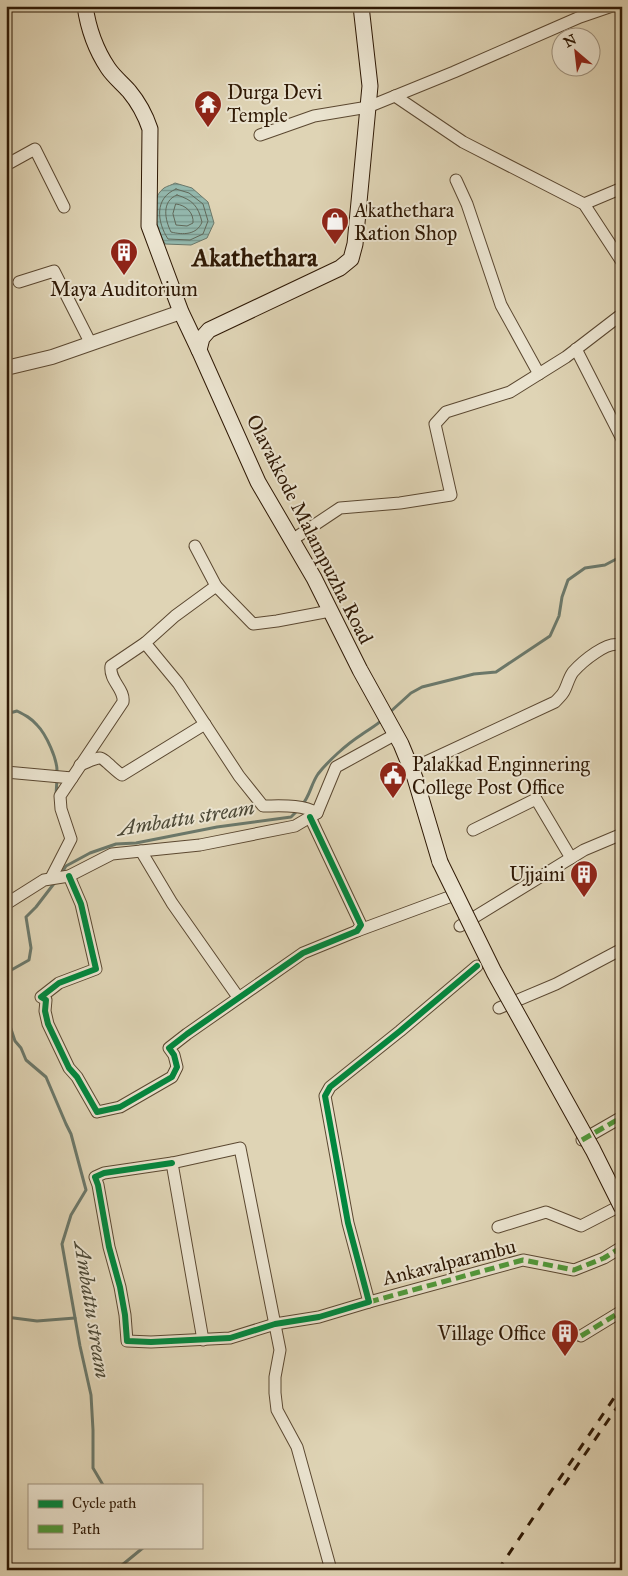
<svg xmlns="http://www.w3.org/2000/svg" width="628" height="1576" viewBox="0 0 628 1576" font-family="'IM FELL Great Primer',serif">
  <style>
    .water { fill: url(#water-rules); stroke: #6b786a }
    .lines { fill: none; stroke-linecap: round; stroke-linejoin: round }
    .shore { stroke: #616859; stroke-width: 1 }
    .stream { stroke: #6b786a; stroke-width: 3 }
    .minor-casing { stroke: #5b4831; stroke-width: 13 }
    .tertiary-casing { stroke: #5b4831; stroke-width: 16 }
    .secondary-casing { stroke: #2f1905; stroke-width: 17 }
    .minor { stroke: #eae3cf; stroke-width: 11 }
    .tertiary { stroke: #eae3cf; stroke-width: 14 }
    .secondary { stroke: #eae3cf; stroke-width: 15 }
    .rail { stroke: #2f1905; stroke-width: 3; stroke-dasharray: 9 9; stroke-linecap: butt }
    .secondary-bridge-casing { stroke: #2f1905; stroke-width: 17; stroke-linecap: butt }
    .secondary-bridge { stroke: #eae3cf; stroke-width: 15 }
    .quiet { stroke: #50993a; stroke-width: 5; stroke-dasharray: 10 5; stroke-linecap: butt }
    .cycleway-casing { stroke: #eae3cf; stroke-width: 9 }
    .cycleway { stroke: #00873e; stroke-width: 6 }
    .labels { text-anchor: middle; stroke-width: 4; stroke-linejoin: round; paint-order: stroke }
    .poi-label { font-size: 20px; fill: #2f1905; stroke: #eae3cf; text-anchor: start }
    .street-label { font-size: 20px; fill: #2f1905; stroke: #eae3cf }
    .water-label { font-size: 21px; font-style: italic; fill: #4d4937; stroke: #eae3cf }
    .district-label { font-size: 25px; font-weight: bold; fill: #2f1905; stroke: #eae3cf }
  </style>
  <defs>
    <pattern id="water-rules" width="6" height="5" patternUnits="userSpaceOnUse" patternTransform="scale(1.25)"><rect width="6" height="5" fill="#93b8ad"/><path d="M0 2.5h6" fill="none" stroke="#78958b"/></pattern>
  </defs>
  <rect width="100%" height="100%" fill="#dfd4b5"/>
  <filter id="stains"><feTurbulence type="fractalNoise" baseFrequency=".004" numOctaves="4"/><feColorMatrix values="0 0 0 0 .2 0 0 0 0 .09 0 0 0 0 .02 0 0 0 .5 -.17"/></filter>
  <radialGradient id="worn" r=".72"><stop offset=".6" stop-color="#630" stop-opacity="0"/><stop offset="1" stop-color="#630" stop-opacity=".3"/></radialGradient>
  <!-- water -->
  <path class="water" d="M175,183L192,188L208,202L214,223L207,238L191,245L165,244C157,228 147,201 164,188C167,186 172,185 175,183Z"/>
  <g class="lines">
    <!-- shore -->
    <g class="shore">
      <path d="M176,189L189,193L203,204L208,221L203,234L190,240L168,239C157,222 154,198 176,189Z"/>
      <path d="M177,195C193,200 198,206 202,222C197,235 183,235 171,232C165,220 161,201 177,195Z"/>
      <path d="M176,204C186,205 194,213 193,223L187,226L176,225L173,214Z"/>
    </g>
    <!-- stream -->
    <g class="stream">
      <polyline points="389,713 411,693 422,687 474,674 496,672 550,636 559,616 562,597 568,580 585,568 605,565 622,556"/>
      <path d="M6,714L17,711C25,715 31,718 37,725C46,734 58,760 57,773"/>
      <polyline points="56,795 57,779"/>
      <path d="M302,805C310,796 311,784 318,774C328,761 347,744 361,735C369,729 376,726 383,719"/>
      <polyline points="61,874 66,866 90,853 116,844 136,843 217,827 291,817 298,810"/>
      <polyline points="6,973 29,960 31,948 26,917 36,907 56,881"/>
      <polyline points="6,1014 15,1041 21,1048 26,1060 46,1077 66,1124 71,1134 86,1190 71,1215 62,1244 80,1346 91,1395 93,1430 93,1468 103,1485"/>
      <polyline points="6,1317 37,1321 75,1318"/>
      <polyline points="116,1570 144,1547"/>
    </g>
    <!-- minor casing -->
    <g class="minor-casing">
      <g id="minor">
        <polyline points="395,96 463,142 584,204 622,262"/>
        <polyline points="260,135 314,116 368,107 454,72 580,17 612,6"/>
        <polyline points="6,165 35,149 64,207"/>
        <polyline points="456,180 467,204 501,305 539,374"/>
        <polyline points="584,204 622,188"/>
        <polyline points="19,282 54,271 91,344"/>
        <polyline points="576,349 622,439"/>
        <polyline points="292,540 340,508 400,503 451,495 435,424 446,412 510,392 566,357 622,314"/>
        <polyline points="195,546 216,586"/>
        <path d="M80,765C86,763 94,758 100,758C104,758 116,772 122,775L205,724"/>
        <path d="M411,769L555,702C558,699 561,696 563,693C567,687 568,679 573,672C581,663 609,638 622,646"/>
        <polyline points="6,772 72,778"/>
        <path d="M317,813C301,804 281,806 263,806L239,776L178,683L145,643L175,616L216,586L253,624L277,621L330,611"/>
        <polyline points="473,830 536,799 571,858"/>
        <polyline points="141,851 172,903 238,997"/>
        <polyline points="69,876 81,904 96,969 59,983 41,997 46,1000 45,1011 48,1024 69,1068 77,1077 97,1112 120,1107 172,1077 177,1067 174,1055 169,1048 187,1034 303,953 357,931 361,925 310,817"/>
        <path d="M51,878L71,839L61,809L60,796L123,702C125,689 109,681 111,666L145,643"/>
        <polyline points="6,904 44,880 69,876 112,854 200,845 295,826 317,813 336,767 396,734"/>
        <polyline points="460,926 584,850 622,834"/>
        <polyline points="357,931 449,897"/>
        <polyline points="499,1008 556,984 622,949"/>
        <polyline points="582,1140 622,1117"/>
        <polyline points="172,1163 104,1173 95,1177 98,1185 109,1247 120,1287 125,1315 127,1341 151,1342 230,1338 275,1324 319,1317 369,1302 348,1223 325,1096 330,1087 400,1031 477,966"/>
        <polyline points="498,1227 546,1212 581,1226 614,1209"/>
        <polyline points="369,1302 523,1260 574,1270 604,1258 622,1247"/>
        <polyline points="581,1336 622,1311"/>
        <polyline points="203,1340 172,1163 240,1148 280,1350 275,1377 275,1393 277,1410 297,1447 331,1570"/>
      </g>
    </g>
    <!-- tertiary casing -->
    <g class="tertiary-casing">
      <polyline id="tertiary" points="6,368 52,357 181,312"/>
    </g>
    <!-- secondary casing -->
    <g class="secondary-casing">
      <g id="secondary">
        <path d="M85,6C88,27 96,50 108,68C114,77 122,83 129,91C139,103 145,114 150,129L149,226L181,312L199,350"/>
        <polyline points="361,6 370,86 355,244 351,259 340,268 209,330 202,338 199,350 258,482 314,578 360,670 401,744 415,778 440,862"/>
      </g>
    </g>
    <!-- minor -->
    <use href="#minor" class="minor"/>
    <!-- tertiary -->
    <use href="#tertiary" class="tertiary"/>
    <!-- secondary -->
    <use href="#secondary" class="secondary"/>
    <!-- rail -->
    <g class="rail">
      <polyline points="564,1485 622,1400"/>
      <polyline points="498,1570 622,1386"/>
    </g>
    <!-- secondary-bridge casing -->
    <g class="secondary-bridge-casing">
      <polyline id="secondary-bridge" points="440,862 494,972 593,1150 622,1208"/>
    </g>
    <!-- secondary-bridge -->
    <use href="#secondary-bridge" class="secondary-bridge"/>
    <!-- quiet -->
    <g class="quiet">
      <polyline points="582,1140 622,1117"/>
      <polyline points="369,1302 523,1260 574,1270 604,1258 622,1247"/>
      <polyline points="581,1336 622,1311"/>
    </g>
    <!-- cycleway casing -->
    <g class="cycleway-casing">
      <g id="cycleway">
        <polyline points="69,876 81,904 96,969 59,983 41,997 46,1000 45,1011 48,1024 69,1068 77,1077 97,1112 120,1107 172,1077 177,1067 174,1055 169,1048 187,1034 303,953 357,931 361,925 310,817"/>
        <polyline points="172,1163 104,1173 95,1177 98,1185 109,1247 120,1287 125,1315 127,1341 151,1342 230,1338 275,1324 319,1317 369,1302 348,1223 325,1096 330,1087 400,1031 477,966"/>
      </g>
    </g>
    <!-- cycleway -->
    <use href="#cycleway" class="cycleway"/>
  </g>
  <!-- icons -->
  <defs>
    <g id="temple-pin" transform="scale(1.4375)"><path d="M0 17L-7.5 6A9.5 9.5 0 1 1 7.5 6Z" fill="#8f2418" stroke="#eae3cf"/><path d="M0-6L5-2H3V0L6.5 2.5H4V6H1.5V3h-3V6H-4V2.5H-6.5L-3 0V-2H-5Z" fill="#fff"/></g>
    <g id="shop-pin" transform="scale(1.4375)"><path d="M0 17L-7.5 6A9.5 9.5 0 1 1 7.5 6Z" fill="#8f2418" stroke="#eae3cf"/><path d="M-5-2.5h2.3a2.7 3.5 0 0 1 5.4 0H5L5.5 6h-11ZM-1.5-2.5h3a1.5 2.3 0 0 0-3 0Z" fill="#fff"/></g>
    <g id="building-pin" transform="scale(1.4375)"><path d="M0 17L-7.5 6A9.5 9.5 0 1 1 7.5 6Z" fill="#8f2418" stroke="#eae3cf"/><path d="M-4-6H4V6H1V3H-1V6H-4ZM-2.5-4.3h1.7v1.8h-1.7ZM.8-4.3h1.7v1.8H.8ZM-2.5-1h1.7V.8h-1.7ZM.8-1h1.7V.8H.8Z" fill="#fff"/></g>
    <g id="civic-pin" transform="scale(1.4375)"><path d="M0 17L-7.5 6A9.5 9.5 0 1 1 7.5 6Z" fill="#8f2418" stroke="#eae3cf"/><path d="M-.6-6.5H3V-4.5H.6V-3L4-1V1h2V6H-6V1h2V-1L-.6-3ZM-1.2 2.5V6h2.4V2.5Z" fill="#fff"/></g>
  </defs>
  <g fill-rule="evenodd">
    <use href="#temple-pin" x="208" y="104"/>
    <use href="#shop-pin" x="335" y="221"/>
    <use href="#building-pin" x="124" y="252"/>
    <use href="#civic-pin" x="393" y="775"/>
    <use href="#building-pin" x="584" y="874"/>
    <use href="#building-pin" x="565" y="1333"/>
  </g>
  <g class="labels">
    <!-- poi labels -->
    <g class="poi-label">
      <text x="227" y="99">Durga Devi<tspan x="227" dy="23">Temple</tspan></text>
      <text x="354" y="217">Akathethara<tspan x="354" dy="23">Ration Shop</tspan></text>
      <text x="124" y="296" text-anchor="middle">Maya Auditorium</text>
      <text x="412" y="771">Palakkad Enginnering<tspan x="412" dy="23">College Post Office</tspan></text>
      <text x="565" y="881" text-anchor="end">Ujjaini</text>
      <text x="546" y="1340" text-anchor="end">Village Office</text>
    </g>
    <!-- street labels -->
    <g class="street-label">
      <text transform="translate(310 529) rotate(63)" y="7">Olavakkode Malampuzha Road</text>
      <text transform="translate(449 1262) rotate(-14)" y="7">Ankavalparambu</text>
    </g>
    <!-- water labels -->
    <g class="water-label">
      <text transform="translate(186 818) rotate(-9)" y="7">Ambattu stream</text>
      <text transform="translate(92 1310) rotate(81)" y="7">Ambattu stream</text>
    </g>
    <!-- district labels -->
    <g class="district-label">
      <text x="255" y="266">Akathethara</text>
    </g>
  </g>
  <!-- margin -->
  <rect width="628" height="1576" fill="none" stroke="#dfd4b5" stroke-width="25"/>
  <rect x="8" y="8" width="613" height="1561" fill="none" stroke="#2f1905" stroke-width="2.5"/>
  <rect x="12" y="12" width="603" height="1551" fill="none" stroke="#2f1905"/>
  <!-- legend -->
  <rect x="28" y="1484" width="175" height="65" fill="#eae3cf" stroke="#9f927e"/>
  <rect x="38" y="1500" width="25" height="8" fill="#00873e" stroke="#9f927e"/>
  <text x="72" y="1508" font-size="15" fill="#2f1905">Cycle path</text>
  <rect x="38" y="1525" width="25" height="8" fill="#50993a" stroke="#9f927e"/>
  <text x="72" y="1534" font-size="15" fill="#2f1905">Path</text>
  <!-- north arrow -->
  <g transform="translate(576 52) rotate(332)"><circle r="24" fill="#eae3cf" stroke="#9f927e"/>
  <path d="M0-4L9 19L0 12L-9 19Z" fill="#8f2418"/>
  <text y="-8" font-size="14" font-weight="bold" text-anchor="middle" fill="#2f1905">N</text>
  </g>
  <rect width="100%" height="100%" filter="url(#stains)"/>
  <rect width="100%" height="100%" fill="url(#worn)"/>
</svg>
